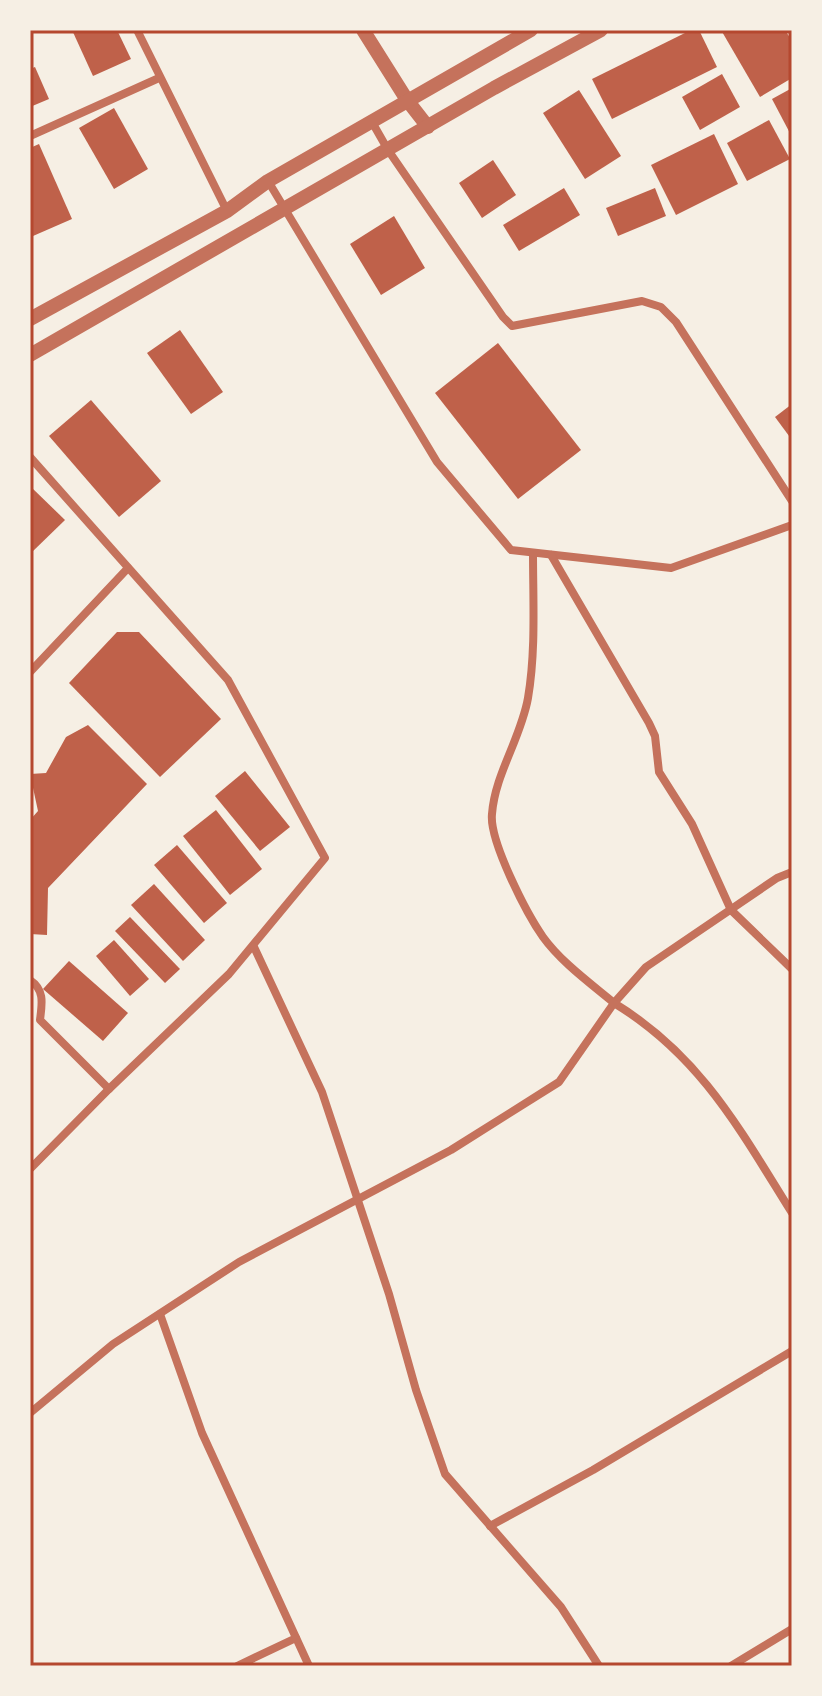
<svg xmlns="http://www.w3.org/2000/svg" width="822" height="1696" viewBox="0 0 822 1696" font-family="'Space Grotesk',sans-serif">
  <style>
    .building { fill: #bf614a }
    .lines { fill: none; stroke-linecap: round; stroke-linejoin: round }
    .minor { stroke: #c5725c; stroke-width: 8 }
    .tertiary { stroke: #c5725c; stroke-width: 14 }
    .neatline { fill: none; stroke: #b5482f; stroke-width: 3 }
  </style>
  <rect width="100%" height="100%" fill="#f6efe4"/>
  <!-- building -->
  <g class="building">
    <polygon points="72,30 117,30 131,59 93,76"/>
    <polygon points="691,30 699,30 717,67 612,119 592,79"/>
    <polygon points="721,30 785,30 792,41 792,78 760,97"/>
    <polygon points="35,67 49,99 30,107 30,69"/>
    <polygon points="722,74 740,107 700,130 682,97"/>
    <polygon points="792,88 792,137 772,99"/>
    <polygon points="579,90 621,156 585,179 543,113"/>
    <polygon points="114,108 148,169 114,189 79,128"/>
    <polygon points="769,120 790,159 747,181 727,143"/>
    <polygon points="714,134 738,184 676,215 651,165"/>
    <polygon points="39,144 72,219 33,236 30,229 30,148"/>
    <polygon points="493,160 516,195 482,218 459,183"/>
    <polygon points="564,188 580,215 519,251 503,225"/>
    <polygon points="655,188 666,216 618,236 606,208"/>
    <polygon points="394,216 425,268 381,295 350,244"/>
    <polygon points="180,330 223,392 191,414 147,353"/>
    <polygon points="498,343 581,450 518,499 435,393"/>
    <polygon points="91,400 161,481 119,517 49,436"/>
    <polygon points="792,404 792,440 775,417"/>
    <polygon points="30,486 65,520 30,554"/>
    <polygon points="117,632 139,632 221,719 160,777 69,683"/>
    <polygon points="88,725 147,784 48,888 47,935 30,934 30,820 38,811 30,774 46,773 66,737"/>
    <polygon points="245,771 290,827 260,851 215,796"/>
    <polygon points="216,810 262,869 230,895 183,836"/>
    <polygon points="177,845 227,903 204,923 154,865"/>
    <polygon points="154,884 205,940 183,961 131,905"/>
    <polygon points="130,917 180,969 165,983 115,931"/>
    <polygon points="114,940 149,979 130,996 96,956"/>
    <polygon points="69,961 128,1013 103,1041 43,989"/>
  </g>
  <g class="lines">
    <!-- minor -->
    <g class="minor">
      <polyline points="137,30 227,211"/>
      <polyline points="372,122 388,150 503,317 512,326 642,301 661,307 676,322 792,501"/>
      <polyline points="30,136 159,78"/>
      <polyline points="268,181 437,462 511,550 671,568 792,525"/>
      <path d="M30,457L228,680L325,858L229,974L109,1089L40,1020C42,1004 45,990 30,980"/>
      <polyline points="551,555 649,723 655,736 659,772 692,824 731,910 792,969"/>
      <polyline points="30,672 128,568"/>
      <path d="M792,872L777,878L646,967L614,1003C701,1056 740,1130 792,1213"/>
      <polyline points="254,947 322,1092 389,1294 416,1390 445,1474 561,1607 599,1666"/>
      <polyline points="30,1169 109,1089"/>
      <polyline points="160,1314 202,1433 309,1666"/>
      <path d="M30,1413L113,1344L239,1262L451,1150L559,1082L614,1003C590,983 561,962 543,937C527,914 489,841 492,814C495,774 521,738 528,698C536,651 533,601 533,553"/>
      <polyline points="490,1526 593,1470 792,1351"/>
      <polyline points="237,1666 296,1638"/>
      <polyline points="731,1666 792,1629"/>
    </g>
    <!-- tertiary -->
    <g class="tertiary">
      <polyline points="363,30 407,100 428,127"/>
      <polyline points="30,319 227,211 268,181 531,30"/>
      <polyline points="30,355 494,88 601,30"/>
    </g>
  </g>
  <!-- border -->
  <rect width="822" height="1696" fill="none" stroke="#f6efe4" stroke-width="64"/>
  <rect x="32" y="32" width="758" height="1632" class="neatline"/>
</svg>
